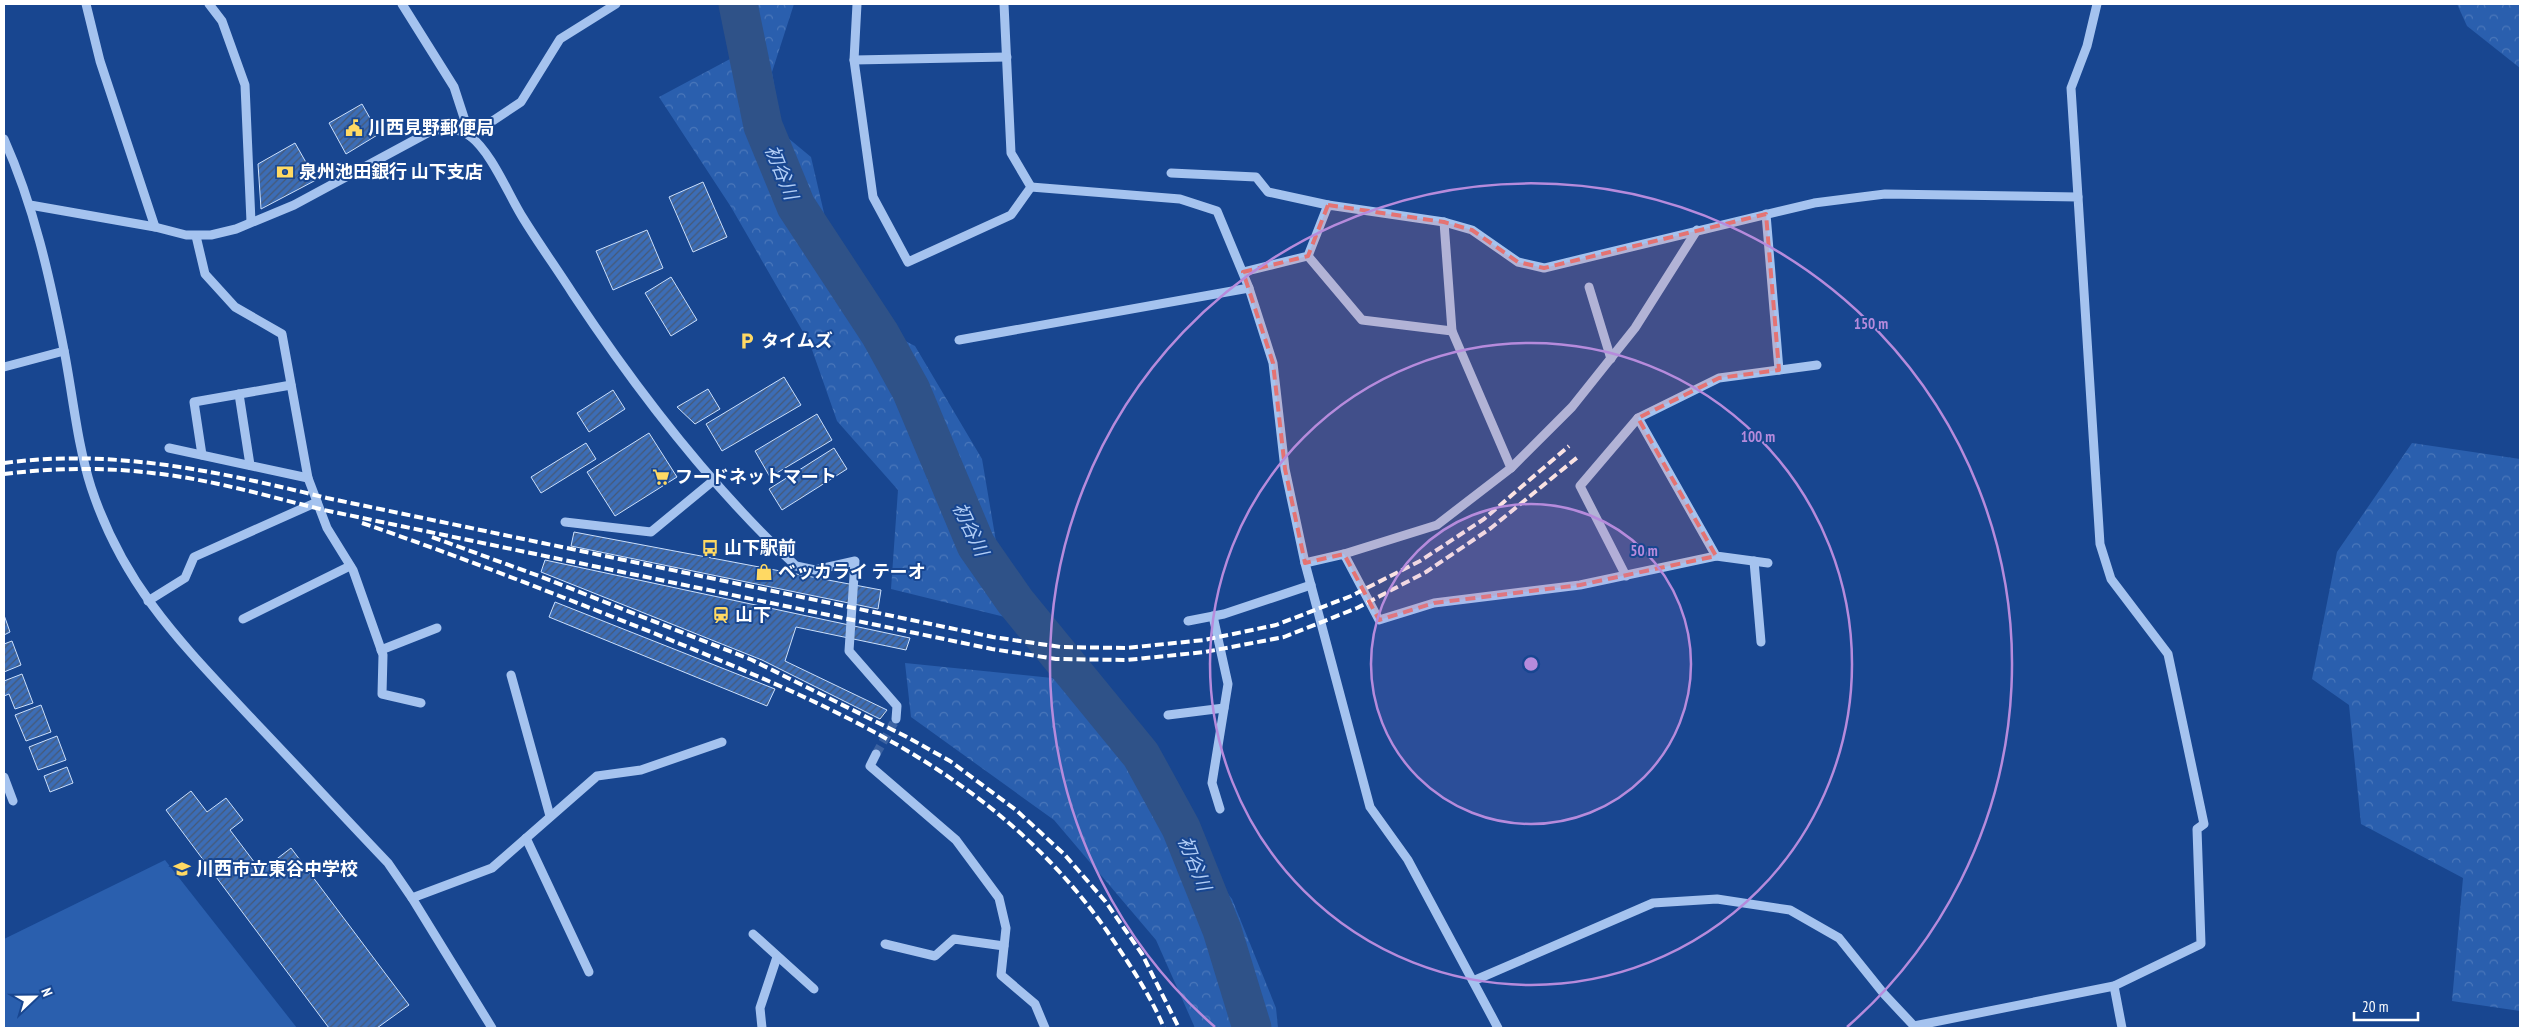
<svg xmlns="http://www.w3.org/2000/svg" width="2524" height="1032" viewBox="0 0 2524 1032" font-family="'PT Sans Narrow','Noto Sans JP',sans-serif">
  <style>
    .green { fill: #2a5fae }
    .forest { fill: url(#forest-crowns) }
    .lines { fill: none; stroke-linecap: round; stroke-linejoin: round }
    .river { stroke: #2f5288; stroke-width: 39 }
    .building { fill: url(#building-hatch); stroke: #cbdffb }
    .minor-tunnel { stroke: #3b62a1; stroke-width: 9; stroke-dasharray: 9 4.5; stroke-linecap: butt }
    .minor { stroke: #a5c3ef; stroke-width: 9 }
    .rail { stroke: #fff; stroke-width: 4; stroke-dasharray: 9 4; stroke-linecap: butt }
    .marked { fill: #e47373; fill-opacity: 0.2; stroke: #e47373; stroke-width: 4; stroke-dasharray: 10 6; stroke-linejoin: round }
    .ring { fill: none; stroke: #b68bdc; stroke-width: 2.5 }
    .labels { text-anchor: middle; stroke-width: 4; stroke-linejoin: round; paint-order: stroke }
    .poi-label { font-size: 18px; font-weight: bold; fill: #fff; stroke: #184690; text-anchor: start }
    .water-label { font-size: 19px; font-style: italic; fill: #b1cdf6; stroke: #184690 }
    .centre { fill: #b68bdc; stroke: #184690; stroke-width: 2.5 }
    .ring-label { font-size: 15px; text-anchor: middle; font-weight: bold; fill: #b68bdc; stroke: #184690; stroke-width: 4; stroke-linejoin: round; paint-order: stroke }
  </style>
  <defs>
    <pattern id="forest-crowns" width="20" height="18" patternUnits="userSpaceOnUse" patternTransform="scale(1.25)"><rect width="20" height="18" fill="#2a5fae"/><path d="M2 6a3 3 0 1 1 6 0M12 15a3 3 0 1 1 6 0" fill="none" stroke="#4a77ba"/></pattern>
    <pattern id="building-hatch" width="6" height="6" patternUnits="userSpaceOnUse" patternTransform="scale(1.25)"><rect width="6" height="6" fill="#3c6db6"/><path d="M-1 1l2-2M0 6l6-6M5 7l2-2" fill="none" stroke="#465976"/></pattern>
  </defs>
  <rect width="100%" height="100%" fill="#184690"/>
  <!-- green -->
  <polygon class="green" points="165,860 297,1028 4,1028 4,939"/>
  <!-- forest -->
  <g class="forest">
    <polygon points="724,4 794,4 772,72 782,133 811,157 847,312 915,346 982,459 1009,618 891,589 898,490 837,421 810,344 731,207 659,97 730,59"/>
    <polygon points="2457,4 2520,4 2520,68 2467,26"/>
    <polygon points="2412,443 2520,459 2520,1011 2452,1001 2463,878 2361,824 2349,705 2312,679 2337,552"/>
    <polygon points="905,663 1062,679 1135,777 1232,899 1276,1008 1278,1028 1195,1028 1156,940 1054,820 911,717"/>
  </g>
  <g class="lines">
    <!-- river -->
    <polyline class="river" points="738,4 763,126 796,206 880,334 911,390 976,545 1015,601 1141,755 1181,828 1222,930 1252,1028"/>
  </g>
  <!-- building -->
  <g class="building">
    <polygon points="362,104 379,134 346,154 329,123"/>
    <polygon points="295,143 316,180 261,209 258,164"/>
    <polygon points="703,182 727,237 693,252 669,197"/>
    <polygon points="647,230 663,268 613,290 596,251"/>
    <polygon points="671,277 697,320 671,336 645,293"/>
    <polygon points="784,377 801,405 722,451 706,424"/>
    <polygon points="708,389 720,409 695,424 677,407"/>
    <polygon points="613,390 625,409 589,432 577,413"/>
    <polygon points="817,414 832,440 770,477 755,451"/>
    <polygon points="649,433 677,477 615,516 587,472"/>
    <polygon points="586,443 596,459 541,493 531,477"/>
    <polygon points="834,448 847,469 782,510 769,489"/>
    <polygon points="574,532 881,590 878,609 571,546"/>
    <polygon points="545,560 910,638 906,650 796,627 785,661 887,710 880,719 762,660 541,572"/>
    <polygon points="555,602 775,689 767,706 549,617"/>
    <polygon points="4,615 10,632 4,635"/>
    <polygon points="12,641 21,665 4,672 4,644"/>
    <polygon points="22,674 33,703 15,709 9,694 4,696 4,681"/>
    <polygon points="41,705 51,732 26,741 15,715"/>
    <polygon points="57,736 66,760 38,770 29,747"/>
    <polygon points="67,767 73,783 50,792 44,776"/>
    <polygon points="191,791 207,812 226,798 243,820 230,830 261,871 291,848 409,1005 377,1028 329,1028 166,810"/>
  </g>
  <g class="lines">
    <!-- minor-tunnel -->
    <polyline class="minor-tunnel" points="876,754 896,719"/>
    <!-- minor -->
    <g class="minor">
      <polyline points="86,4 100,61 155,227"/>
      <polyline points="209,4 222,21 245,85 251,222"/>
      <polyline points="402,4 454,87 470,136 521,102 560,39 616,4"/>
      <polyline points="857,4 854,60 873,197 908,262 1011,215 1031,187 1011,153 1004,4"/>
      <polyline points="854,60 1007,57"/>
      <path d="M4,139C34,206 50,278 64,350C73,396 77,443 91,487C124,588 184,646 254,721C299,768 343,816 388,863L412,898L492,1028"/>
      <polyline points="1171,173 1256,177 1268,192 1328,205"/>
      <polyline points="1031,187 1180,199 1217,211 1249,288 1273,363 1285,469 1305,563 1370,807 1408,860 1498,1028"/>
      <polyline points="2078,197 2071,88 2087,46 2097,4"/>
      <path d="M30,205L155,227L186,235H211L236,229L294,205L433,130C446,129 459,128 470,136C492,153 508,194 523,218C539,244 557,269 573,294C638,392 710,486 796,566L815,570L855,561L849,651L897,706L896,719"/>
      <polyline points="1766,214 1779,370"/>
      <polyline points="1444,222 1472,230 1518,262 1544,268 1814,203 1885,194 2078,197 2100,544 2111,579 2168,654 2204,824 2197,829 2201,944 2114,986 1914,1026 1884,994 1839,938 1790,910 1717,899 1653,903 1473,981"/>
      <polyline points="196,236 205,274 235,307 282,334 308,478 327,528 353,570 383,655 382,694 421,703"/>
      <polyline points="1308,256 1362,320 1452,331"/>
      <polyline points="1243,272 1308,256 1328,205 1444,222 1452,331 1511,468 1437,525 1344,554"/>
      <polyline points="1589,287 1611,359"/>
      <polyline points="959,340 1249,288"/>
      <polyline points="4,367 64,351"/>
      <polyline points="239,394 250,465"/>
      <polyline points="1638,418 1716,556 1768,563"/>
      <polyline points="169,448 308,478"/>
      <polyline points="202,455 194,402 291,385"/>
      <polyline points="1511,468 1572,407 1635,328 1697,230"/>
      <polyline points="565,522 651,532 714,480"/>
      <polyline points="1754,561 1761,642"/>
      <polyline points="1305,563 1344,554 1379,620 1434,603 1580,585 1716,556"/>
      <polyline points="1626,576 1580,486 1638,418 1719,378 1817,365"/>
      <polyline points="148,601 185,578 194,557 317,502"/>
      <polyline points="1213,616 1228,684 1212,783 1220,809"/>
      <polyline points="243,619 350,566"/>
      <polyline points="1188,621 1224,614 1311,585"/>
      <polyline points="381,650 437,628"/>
      <polyline points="511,675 550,816"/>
      <polyline points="1168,715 1224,708"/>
      <polyline points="876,754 870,766 956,840 999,898 1006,928 1001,975 1035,1004 1045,1028"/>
      <polyline points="4,777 13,801"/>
      <polyline points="526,838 589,972"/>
      <polyline points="412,898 492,868 597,776 641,770 722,742"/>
      <polyline points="753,934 814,989"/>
      <polyline points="885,944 935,956 954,939 1004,946"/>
      <polyline points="2114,986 2122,1028"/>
      <polyline points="762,1028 760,1008 777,957"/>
    </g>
    <!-- rail -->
    <g class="rail">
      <path d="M4,463C114,448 221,472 327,498L993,637L1061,647L1126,648L1204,640L1276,625L1351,596L1420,561L1484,519L1569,446"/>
      <path d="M4,474C53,468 103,467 152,473C210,479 267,496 324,510L992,649L1056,659L1127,660L1205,652L1284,637L1357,608L1426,572L1491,528L1579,456"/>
      <path d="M362,523C459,556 555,594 651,632C827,704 993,769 1107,931C1128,962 1150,994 1164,1028"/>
      <polyline points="432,537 539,576 752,660 907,737 950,761 1016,810 1064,854 1105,901 1142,954 1179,1028"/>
    </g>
  </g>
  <!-- marked area -->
  <path class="marked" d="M1328,205L1444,222L1472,230L1518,262L1544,268L1766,214L1779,370L1719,378L1638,418L1716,556L1580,585L1434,603L1379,620L1344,554L1305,563L1285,469L1273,363L1243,272L1308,256Z"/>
  <!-- distance rings -->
  <circle cx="1531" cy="664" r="160" fill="#b68bdc" fill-opacity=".12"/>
  <g class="ring">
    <circle cx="1531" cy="664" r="160"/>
    <circle cx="1531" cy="664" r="321"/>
    <path d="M1215 1027A481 481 0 1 1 1847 1027"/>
  </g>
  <!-- icons -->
  <defs>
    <g id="civic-bare" transform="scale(1.35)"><path d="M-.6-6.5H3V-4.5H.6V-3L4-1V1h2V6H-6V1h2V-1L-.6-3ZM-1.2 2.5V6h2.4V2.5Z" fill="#ffd963" stroke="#184690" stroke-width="2.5" paint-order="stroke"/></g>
    <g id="bank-bare" transform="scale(1.35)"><path d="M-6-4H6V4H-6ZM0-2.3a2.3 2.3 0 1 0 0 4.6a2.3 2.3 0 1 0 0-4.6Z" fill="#ffd963" stroke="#184690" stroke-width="2.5" paint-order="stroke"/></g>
    <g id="parking-bare" transform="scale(1.35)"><path d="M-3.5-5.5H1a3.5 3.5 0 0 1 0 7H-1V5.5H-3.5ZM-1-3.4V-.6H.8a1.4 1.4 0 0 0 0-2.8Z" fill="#ffd963" stroke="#184690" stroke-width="2.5" paint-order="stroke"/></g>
    <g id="supermarket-bare" transform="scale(1.35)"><path d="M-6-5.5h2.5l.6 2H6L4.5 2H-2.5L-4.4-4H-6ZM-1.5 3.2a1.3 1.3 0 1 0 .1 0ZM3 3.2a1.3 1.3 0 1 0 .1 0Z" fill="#ffd963" stroke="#184690" stroke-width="2.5" paint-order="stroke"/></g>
    <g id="bus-bare" transform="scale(1.35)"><path d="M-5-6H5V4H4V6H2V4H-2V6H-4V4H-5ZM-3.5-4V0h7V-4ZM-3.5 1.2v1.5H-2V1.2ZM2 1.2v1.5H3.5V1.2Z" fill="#ffd963" stroke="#184690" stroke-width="2.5" paint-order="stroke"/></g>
    <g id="shop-bare" transform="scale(1.35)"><path d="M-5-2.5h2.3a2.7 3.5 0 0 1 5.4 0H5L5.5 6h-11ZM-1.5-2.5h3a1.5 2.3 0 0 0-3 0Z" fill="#ffd963" stroke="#184690" stroke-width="2.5" paint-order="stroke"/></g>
    <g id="station-bare" transform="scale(1.35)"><path d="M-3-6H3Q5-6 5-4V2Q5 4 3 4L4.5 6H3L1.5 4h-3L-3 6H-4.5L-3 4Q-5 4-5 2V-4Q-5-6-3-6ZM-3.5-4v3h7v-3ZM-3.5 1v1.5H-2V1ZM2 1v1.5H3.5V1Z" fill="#ffd963" stroke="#184690" stroke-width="2.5" paint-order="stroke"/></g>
    <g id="school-bare" transform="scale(1.35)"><path d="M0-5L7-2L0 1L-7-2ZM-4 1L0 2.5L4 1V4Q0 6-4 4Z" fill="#ffd963" stroke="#184690" stroke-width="2.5" paint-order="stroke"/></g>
  </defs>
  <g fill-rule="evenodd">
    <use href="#civic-bare" x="354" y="128"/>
    <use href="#bank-bare" x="285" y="172"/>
    <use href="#parking-bare" x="747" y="341"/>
    <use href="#supermarket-bare" x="661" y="477"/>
    <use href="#bus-bare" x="710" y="548"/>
    <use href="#shop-bare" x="764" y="572"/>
    <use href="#station-bare" x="721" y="615"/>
    <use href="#school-bare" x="182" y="869"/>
  </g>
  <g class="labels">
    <!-- poi labels -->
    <g class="poi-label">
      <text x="368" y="134">川西見野郵便局</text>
      <text x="299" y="178">泉州池田銀行 山下支店</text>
      <text x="761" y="347">タイムズ</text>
      <text x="675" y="483">フードネットマート</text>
      <text x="724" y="554">山下駅前</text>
      <text x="778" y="578">ベッカライ テーオ</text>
      <text x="735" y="621">山下</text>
      <text x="196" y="875">川西市立東谷中学校</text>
    </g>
    <!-- water labels -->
    <g class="water-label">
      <text transform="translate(782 172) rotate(68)" y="7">初谷川</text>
      <text transform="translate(971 529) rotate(64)" y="7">初谷川</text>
      <text transform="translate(1195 863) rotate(68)" y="7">初谷川</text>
    </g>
  </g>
  <circle cx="1531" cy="664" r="8" class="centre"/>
  <g class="ring-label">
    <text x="1871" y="329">150 m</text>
    <text x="1758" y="442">100 m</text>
    <text x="1644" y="556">50 m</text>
  </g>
  <!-- border -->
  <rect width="2524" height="1032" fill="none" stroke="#ffffff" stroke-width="10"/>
  <!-- north arrow -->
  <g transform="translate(35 997) rotate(68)" stroke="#184690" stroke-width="4" paint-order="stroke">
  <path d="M0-4L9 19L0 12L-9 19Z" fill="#ffffff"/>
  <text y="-8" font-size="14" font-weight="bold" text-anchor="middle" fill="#ffffff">N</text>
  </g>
  <!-- scale -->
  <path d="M2354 1012v8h64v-8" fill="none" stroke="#ffffff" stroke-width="2.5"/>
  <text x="2362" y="1012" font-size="15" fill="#ffffff" stroke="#184690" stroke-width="4" paint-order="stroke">20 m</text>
</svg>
